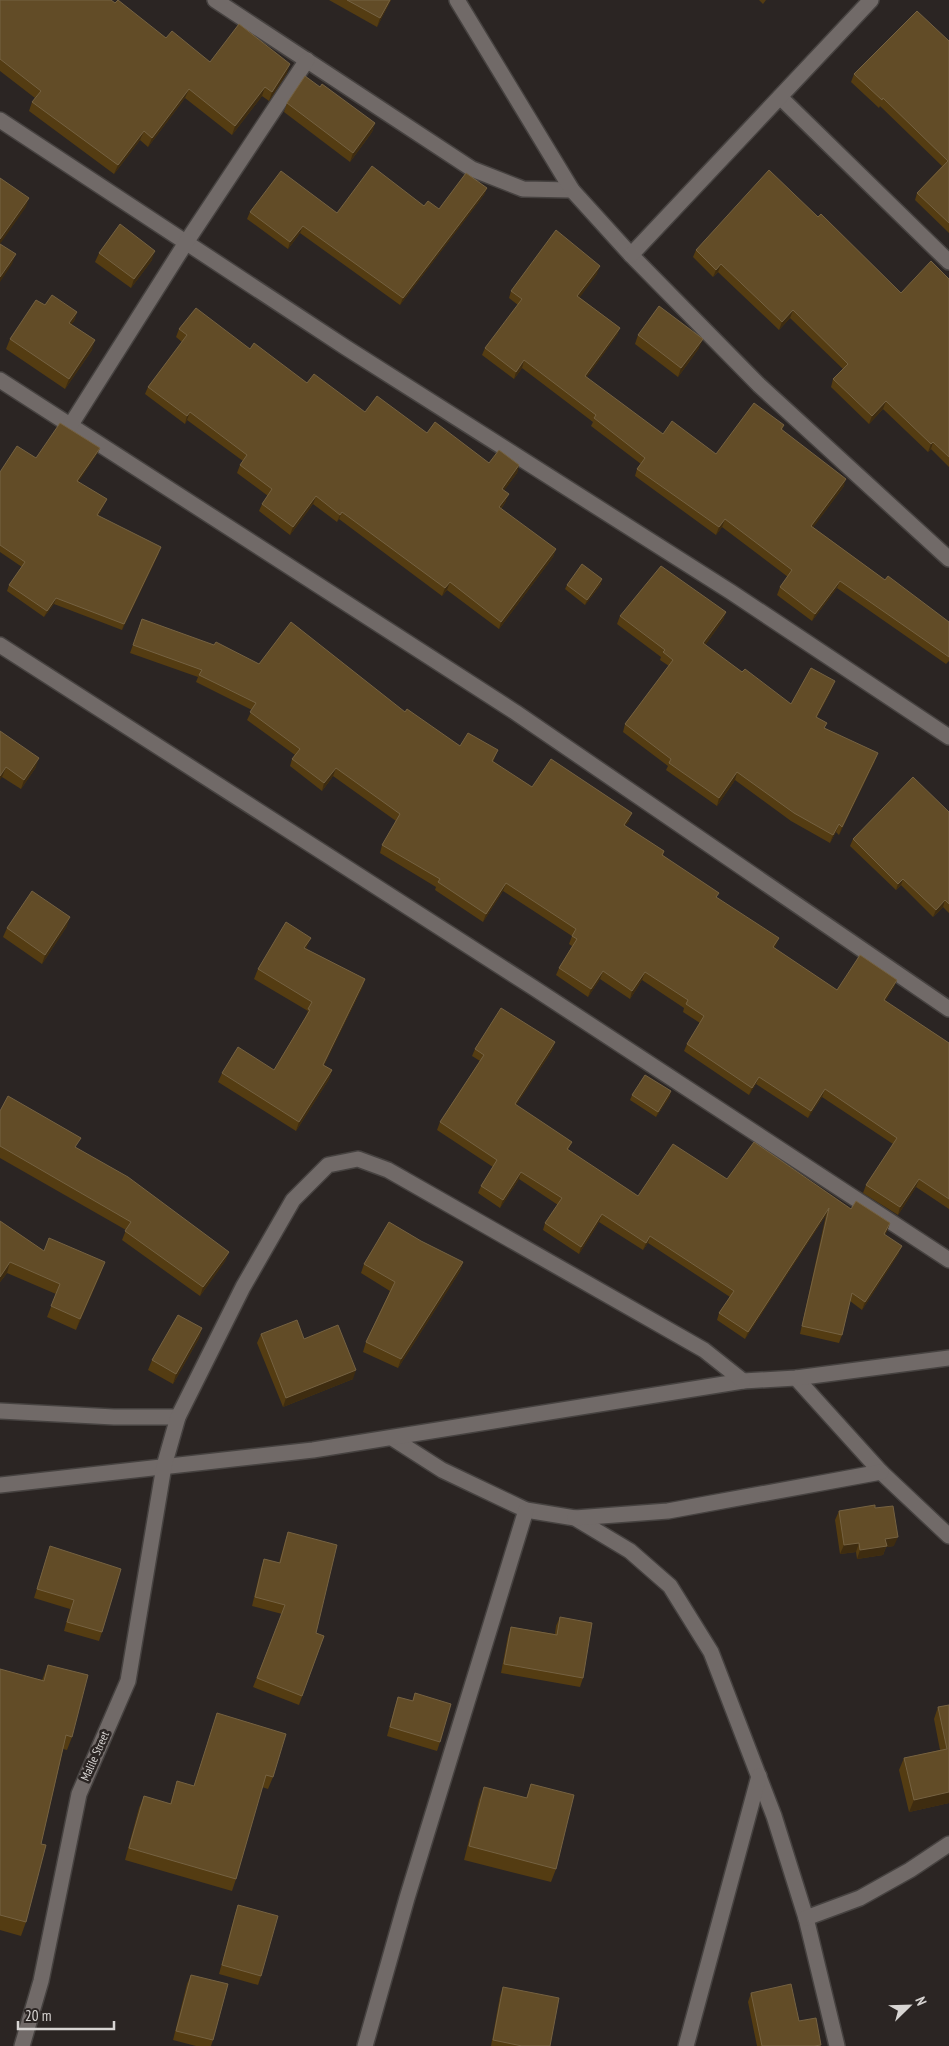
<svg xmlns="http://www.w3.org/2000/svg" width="949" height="2046" viewBox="0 0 949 2046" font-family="'PT Sans Narrow',sans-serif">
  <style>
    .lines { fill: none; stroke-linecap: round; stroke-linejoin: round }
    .minor-casing { stroke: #464240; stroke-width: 18 }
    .minor { stroke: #716a68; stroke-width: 15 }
    .wall { fill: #543c12 }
    .shaded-wall { fill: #3e2c10 }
    .building { fill: #624c27; stroke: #756242 }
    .labels { text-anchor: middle; stroke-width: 5; stroke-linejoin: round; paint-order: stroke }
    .street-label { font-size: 12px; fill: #d8d5d3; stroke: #2b2523 }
  </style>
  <rect width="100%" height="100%" fill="#2b2523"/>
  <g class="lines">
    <!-- minor casing -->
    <g class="minor-casing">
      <g id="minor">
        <polyline points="215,0 472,169 523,189 572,190"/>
        <polyline points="457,0 572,190 631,255 759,385 949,559"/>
        <polyline points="780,97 949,262"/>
        <polyline points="0,120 345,347 731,592 949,737"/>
        <polyline points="631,255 871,0"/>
        <polyline points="0,380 515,712 949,1009"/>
        <polyline points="70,426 187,241 307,60"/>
        <polyline points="0,645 534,988 949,1260"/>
        <polyline points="796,1378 881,1472 949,1536"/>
        <polyline points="0,1411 114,1417 178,1417"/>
        <polyline points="392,1438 442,1470 526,1510 575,1518 630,1551 670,1586 711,1652 774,1816 806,1918 837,2046"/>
        <polyline points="0,1485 313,1450 743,1381 796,1378 949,1358"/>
        <polyline points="575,1518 668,1511 881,1472"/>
        <polyline points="806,1918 860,1898 910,1870 949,1844"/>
        <polyline points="22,2046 41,1981 79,1794 128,1681 164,1466 178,1417 243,1287 293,1200 328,1165 358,1159 388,1170 704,1350 743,1381"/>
        <polyline points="365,2046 407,1898 526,1510"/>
        <polyline points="686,2046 759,1776"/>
      </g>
    </g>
    <!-- minor -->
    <use href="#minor" class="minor"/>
  </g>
  <!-- wall -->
  <g class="wall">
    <polygon points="0,0 166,38 210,62 287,73 269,101 262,96 232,135 185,98 148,147 140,140 114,174 29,111 32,102 35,98 0,71"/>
    <polygon points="329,0 391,0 377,27"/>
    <polygon points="759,0 766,0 763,4"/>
    <polygon points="949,41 949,233 915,200 917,193 942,166 880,106 879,108 851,82 854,74"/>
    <polygon points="320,87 375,123 372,132 350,162 284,112 287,103"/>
    <polygon points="487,188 484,195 400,305 300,233 288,249 247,219 250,212 337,213 424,206 439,209"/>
    <polygon points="818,217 901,293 949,279 949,467 931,449 928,452 883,409 869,424 831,387 833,379 843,369 790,318 779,330 718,272 713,277 693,257 696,250"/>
    <polygon points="99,253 152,260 131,288 95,262"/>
    <polygon points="597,274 579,297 620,328 617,335 586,378 663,434 716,454 784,425 782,430 844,486 813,527 885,580 949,622 949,661 946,664 837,588 812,621 777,595 780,587 788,577 722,527 716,535 635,476 637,469 641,464 591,426 593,422 522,368 514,379 482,355 485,348 518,305 509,298 511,291"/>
    <polygon points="45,305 77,312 74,321 71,324 92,350 65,389 6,349 10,339"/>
    <polygon points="179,329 250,349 307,383 365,412 427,433 489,463 519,465 517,473 504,490 506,501 501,509 556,549 553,557 499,629 447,590 442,596 339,519 337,522 313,504 290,535 259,511 262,504 268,496 237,473 240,465 243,461 187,420 185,424 145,394 148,387 182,342 176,337"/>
    <polygon points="638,335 699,348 678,377 635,344"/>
    <polygon points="100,448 97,454 78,482 107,499 104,505 98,516 159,553 122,630 54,604 44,617 7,591 9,585 22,567 0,552 0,472 36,458"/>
    <polygon points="601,584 585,605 565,589 567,585"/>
    <polygon points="726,612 723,620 705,645 742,672 791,704 832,689 817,717 825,728 875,761 839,835 836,832 830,843 791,821 735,780 717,806 666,770 668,766 623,732 625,724 669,666 660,660 661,657 617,624 620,616"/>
    <polygon points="142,619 259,664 405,712 460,746 498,750 493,762 532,787 629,821 625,826 664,851 663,855 717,898 776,946 774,948 837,990 897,980 894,987 885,1001 949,1043 949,1209 916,1187 898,1215 863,1193 866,1185 893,1144 822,1097 808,1118 756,1084 749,1095 684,1051 687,1044 700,1023 683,1012 684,1008 642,980 630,999 600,979 588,997 556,975 559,968 572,946 569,944 572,936 503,891 483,922 435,890 436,887 380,853 382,845 396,821 333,776 322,791 290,766 292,759 295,755 247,720 252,710 196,682 198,677 130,653"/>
    <polygon points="0,731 36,767 21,789 2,777"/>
    <polygon points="949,812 949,913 943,907 933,917 901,885 896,890 850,846 853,839"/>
    <polygon points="67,926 42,964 3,937 7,928"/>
    <polygon points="307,947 306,949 365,979 362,988 324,1065 332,1070 329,1079 296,1131 218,1082 222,1073 274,1070 305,1018 308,1011 254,979 258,969"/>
    <polygon points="475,1049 553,1049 516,1105 572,1142 568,1150 638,1196 727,1179 851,1209 890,1223 887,1231 885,1235 899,1253 862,1310 850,1301 842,1335 839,1343 800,1334 826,1215 745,1339 717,1320 719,1313 730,1297 648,1243 643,1250 599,1222 579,1254 543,1230 545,1223 558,1205 519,1179 500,1208 478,1193 481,1186 493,1167 437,1130 440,1122 480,1061 472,1056"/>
    <polygon points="632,1095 670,1096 656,1117 630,1100"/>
    <polygon points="0,1111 77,1148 229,1252 225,1261 200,1296 122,1240 126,1230 0,1158"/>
    <polygon points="0,1221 44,1251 101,1273 76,1330 47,1317 56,1294 7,1273 0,1282"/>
    <polygon points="463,1262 460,1271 398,1368 363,1352 366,1342 390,1291 361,1273 364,1264"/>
    <polygon points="202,1328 199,1338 173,1384 148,1370 152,1360"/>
    <polygon points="261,1334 304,1339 353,1379 283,1407 257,1343"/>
    <polygon points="875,1508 894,1546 886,1547 883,1555 857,1559 856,1552 840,1554 835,1520 839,1511"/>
    <polygon points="288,1532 316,1633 324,1636 299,1705 253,1687 282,1614 252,1606 261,1568 264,1559 279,1563 285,1541"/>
    <polygon points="50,1546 102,1632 99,1641 64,1631 70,1609 34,1598"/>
    <polygon points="560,1617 583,1678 580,1687 501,1673 508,1636 511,1627 555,1634 556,1626"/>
    <polygon points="48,1665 72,1737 67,1750 63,1749 41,1844 26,1922 21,1936 0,1930 0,1669 42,1680"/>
    <polygon points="415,1693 440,1742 437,1751 387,1736 395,1706 398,1697 412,1701"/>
    <polygon points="949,1705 949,1803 909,1812 899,1770 904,1758 940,1750 934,1719 938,1707"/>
    <polygon points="217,1713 273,1777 268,1789 262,1787 236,1879 232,1891 125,1860 139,1808 144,1796 170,1804 177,1781 194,1786"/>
    <polygon points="531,1784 556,1869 551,1882 464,1860 479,1800 484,1787 526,1798"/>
    <polygon points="238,1905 261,1976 258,1985 219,1974 235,1914"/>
    <polygon points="191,1975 213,2040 211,2046 196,2046 173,2040 187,1984"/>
    <polygon points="503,1987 550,2046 491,2046 500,1996"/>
    <polygon points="751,1993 799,2021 821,2046 757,2046 748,2002"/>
  </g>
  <!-- shaded-wall -->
  <g class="shaded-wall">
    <polygon points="390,0 391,0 377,27 380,18"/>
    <polygon points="290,64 287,73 269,101 272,92"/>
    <polygon points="265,87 262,96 232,135 235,126"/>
    <polygon points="189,89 185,98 148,147 152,138"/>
    <polygon points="375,123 372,132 350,162 353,153"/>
    <polygon points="144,131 140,140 114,174 118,165"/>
    <polygon points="487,188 484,195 400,305 403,298"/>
    <polygon points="29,198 26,207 0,244 0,239"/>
    <polygon points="303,226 300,233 288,249 290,242"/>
    <polygon points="155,251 152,260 131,288 134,279"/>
    <polygon points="16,254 12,264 0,282 0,277"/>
    <polygon points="721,264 718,272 713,277 716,270"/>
    <polygon points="600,266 597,274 575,304 577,296"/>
    <polygon points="793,310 790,318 779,330 782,322"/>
    <polygon points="77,312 74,321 66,332 69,323"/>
    <polygon points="620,328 617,335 582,384 585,376"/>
    <polygon points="703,339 699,348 678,377 681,368"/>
    <polygon points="95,340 92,350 65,389 69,379"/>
    <polygon points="524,360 522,368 514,379 516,372"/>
    <polygon points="886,401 883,409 869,424 872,416"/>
    <polygon points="190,412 187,420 185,424 187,416"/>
    <polygon points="933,442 931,449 928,452 931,444"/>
    <polygon points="100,448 97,454 75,487 77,481"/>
    <polygon points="519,465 517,473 500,496 502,489"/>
    <polygon points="846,479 844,486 809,533 811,526"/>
    <polygon points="509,494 506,501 496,515 499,507"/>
    <polygon points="316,496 313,504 290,535 293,527"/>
    <polygon points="107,499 104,505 95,521 97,515"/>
    <polygon points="342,512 339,519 337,522 340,515"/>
    <polygon points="725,519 722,527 716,535 719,527"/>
    <polygon points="161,547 159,553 122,630 124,624"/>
    <polygon points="556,549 553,557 499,629 501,622"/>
    <polygon points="602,579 601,584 585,605 587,600"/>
    <polygon points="840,581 837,588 812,621 815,614"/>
    <polygon points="450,582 447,590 442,596 445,588"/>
    <polygon points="56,598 54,604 44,617 47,611"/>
    <polygon points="726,612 723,620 701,651 703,643"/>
    <polygon points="835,681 832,689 813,724 816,717"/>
    <polygon points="878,753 875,761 839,835 842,827"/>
    <polygon points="39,758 36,767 21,789 24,780"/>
    <polygon points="6,767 2,777 0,780 0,776"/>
    <polygon points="336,768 333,776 322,791 324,783"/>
    <polygon points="737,772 735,780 717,806 719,798"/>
    <polygon points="632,813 629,821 621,832 624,825"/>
    <polygon points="839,824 836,832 830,843 833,835"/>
    <polygon points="903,879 901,885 896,890 898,884"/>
    <polygon points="506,883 503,891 483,922 486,914"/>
    <polygon points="945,900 943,907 933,917 936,910"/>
    <polygon points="70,917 67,926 42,964 45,955"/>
    <polygon points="311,938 307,947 301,957 304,948"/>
    <polygon points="779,938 776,946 770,955 773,947"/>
    <polygon points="603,971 600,979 588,997 591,989"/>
    <polygon points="645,972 642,980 630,999 632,991"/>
    <polygon points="365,979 362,988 320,1074 323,1065"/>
    <polygon points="897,980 894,987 881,1008 884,1000"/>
    <polygon points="555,1042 553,1049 512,1111 515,1104"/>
    <polygon points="332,1070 329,1079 296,1131 299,1122"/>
    <polygon points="759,1077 756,1084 749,1095 752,1088"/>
    <polygon points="825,1089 822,1097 808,1118 811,1111"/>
    <polygon points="671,1091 670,1096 656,1117 658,1112"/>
    <polygon points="521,1172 519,1179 500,1208 503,1200"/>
    <polygon points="919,1179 916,1187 898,1215 900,1207"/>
    <polygon points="829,1208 826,1215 745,1339 748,1332"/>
    <polygon points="602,1214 599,1222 579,1254 581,1247"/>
    <polygon points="890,1223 887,1231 881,1241 884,1234"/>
    <polygon points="650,1236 648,1243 643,1250 646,1243"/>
    <polygon points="902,1246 899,1253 862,1310 865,1302"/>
    <polygon points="229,1252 225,1261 200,1296 203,1287"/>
    <polygon points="10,1262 7,1273 0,1282 0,1277"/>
    <polygon points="105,1262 101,1273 76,1330 80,1319"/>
    <polygon points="463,1262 460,1271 398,1368 401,1359"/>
    <polygon points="202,1328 199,1338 173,1384 176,1374"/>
    <polygon points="356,1370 353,1379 283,1407 286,1398"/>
    <polygon points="898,1537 894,1546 886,1547 883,1555 857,1559 860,1550 885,1539"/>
    <polygon points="859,1543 856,1552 840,1554 844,1545"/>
    <polygon points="949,1792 949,1803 909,1812 914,1800"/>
  </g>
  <!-- building -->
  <g class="building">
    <polygon points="0,0 111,0 115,3 118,0 166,38 172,31 210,62 239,24 290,64 272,92 265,87 235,126 189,89 152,138 144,131 118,165 32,102 41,91 0,59"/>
    <polygon points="347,0 390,0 380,18"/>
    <polygon points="917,11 949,41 949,223 917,193 948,161 883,98 882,100 854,74"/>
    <polygon points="305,76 320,87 322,84 375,123 353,153 287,103"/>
    <polygon points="372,166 424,206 428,201 439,209 466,173 487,188 403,298 303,226 290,242 250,212 281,171 337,213"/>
    <polygon points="769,170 818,217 821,214 901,293 931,261 949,279 949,457 933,442 931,444 886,401 872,416 833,379 848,364 793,310 782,322 721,264 716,270 696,250"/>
    <polygon points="0,178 29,198 0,239"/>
    <polygon points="120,224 155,251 134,279 99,253"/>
    <polygon points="556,230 600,266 577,296 620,328 585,376 663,434 672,421 716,454 754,403 784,425 781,429 846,479 811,526 885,580 888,576 949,622 949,657 840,581 815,614 780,587 792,570 725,519 719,527 637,469 645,458 594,418 596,415 524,360 516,372 485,348 522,299 511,291"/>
    <polygon points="0,244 16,254 0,277"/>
    <polygon points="52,295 77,312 69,323 95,340 69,379 10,339 36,300 45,305"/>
    <polygon points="659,306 703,339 681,368 638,335"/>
    <polygon points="196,308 250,349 254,343 307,383 314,374 365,412 377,396 427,433 435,422 489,463 499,450 519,465 502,489 509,494 499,507 556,549 501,622 450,582 445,588 342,512 340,515 316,496 293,527 262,504 272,489 240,465 247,455 190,412 187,416 148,387 187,335 179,329"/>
    <polygon points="60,423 100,448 77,481 107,499 97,515 161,547 124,624 56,598 47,611 9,585 25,562 0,545 0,472 17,446 36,458"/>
    <polygon points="582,564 602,579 587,600 567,585"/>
    <polygon points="661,566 726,612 703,643 742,672 745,669 791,704 811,668 835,681 816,717 827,723 824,728 878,753 842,827 839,824 833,835 794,813 737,772 719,798 669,763 671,759 625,724 673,660 663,652 665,650 620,616"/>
    <polygon points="142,619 214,645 216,642 259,664 291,622 405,712 407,709 460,746 468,733 498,750 492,761 532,787 551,759 632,813 624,825 664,851 662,855 719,893 716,897 779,938 773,947 837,990 860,955 897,980 884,1000 949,1043 949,1199 919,1179 900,1207 866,1185 897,1138 825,1089 811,1111 759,1077 752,1088 687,1044 704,1016 686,1004 688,1000 645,972 632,991 603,971 591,989 559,968 577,939 572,936 576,929 506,883 486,914 438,882 440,879 382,845 400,814 336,768 324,783 292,759 300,749 250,712 256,703 199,675 202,670 133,645"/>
    <polygon points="0,731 39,758 24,780 6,767 0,776"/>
    <polygon points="913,777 949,812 949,904 945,900 936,910 903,879 898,884 853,839"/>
    <polygon points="32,891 70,917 45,955 7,928"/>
    <polygon points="286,922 311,938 304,948 365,979 323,1065 332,1070 299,1122 222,1073 238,1047 274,1070 310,1010 308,1009 312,1002 258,969"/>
    <polygon points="501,1008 555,1042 515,1104 572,1142 567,1149 638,1196 673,1144 727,1179 754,1142 851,1209 856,1201 890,1223 884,1234 902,1246 865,1302 852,1293 842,1335 802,1326 829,1208 748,1332 719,1313 734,1291 650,1236 646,1243 602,1214 581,1247 545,1223 562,1198 521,1172 503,1200 481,1186 497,1160 440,1122 484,1055 475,1049"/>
    <polygon points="645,1075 671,1091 658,1112 632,1095"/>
    <polygon points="8,1096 81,1138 75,1147 128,1177 229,1252 203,1287 125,1231 131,1222 0,1146 0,1111"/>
    <polygon points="0,1221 44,1251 49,1238 105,1262 80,1319 51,1306 60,1284 10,1262 0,1277"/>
    <polygon points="389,1222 421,1241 463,1262 401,1359 366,1342 395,1282 364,1264"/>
    <polygon points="178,1315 202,1328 176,1374 152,1360"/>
    <polygon points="297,1320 304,1339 338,1325 356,1370 286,1398 261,1334"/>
    <polygon points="875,1505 875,1508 893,1506 898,1537 885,1539 887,1546 860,1550 859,1543 844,1545 839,1511"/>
    <polygon points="288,1532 337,1545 316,1633 324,1636 302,1696 257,1678 285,1605 255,1597 264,1559 280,1563"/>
    <polygon points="50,1546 121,1569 102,1632 67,1622 74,1600 37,1589"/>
    <polygon points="560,1617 592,1623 583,1678 504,1664 511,1627 557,1635"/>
    <polygon points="48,1665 88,1675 72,1737 66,1735 41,1844 46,1845 26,1922 0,1915 0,1669 44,1681"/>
    <polygon points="415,1693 451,1704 440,1742 390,1727 398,1697 413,1701"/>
    <polygon points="949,1705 949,1792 914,1800 904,1758 947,1749 938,1707"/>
    <polygon points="217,1713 286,1734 273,1777 266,1775 236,1879 129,1848 144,1796 171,1804 177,1781 194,1786"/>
    <polygon points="531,1784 574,1795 556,1869 469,1846 484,1787 527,1798"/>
    <polygon points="238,1905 278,1916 261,1976 222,1965"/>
    <polygon points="191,1975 228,1984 213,2040 176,2031"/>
    <polygon points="791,1984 799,2021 816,2018 821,2045 814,2046 762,2046 751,1993"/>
    <polygon points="503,1987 559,1998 550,2046 522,2046 493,2040"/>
  </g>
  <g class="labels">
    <!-- street labels -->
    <g class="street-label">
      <text transform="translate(95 1756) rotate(-66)" y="4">Malile Street</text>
    </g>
  </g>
  <!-- north arrow -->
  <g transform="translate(909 2006) rotate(67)" stroke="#2b2523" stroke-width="4" paint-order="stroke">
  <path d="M0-4L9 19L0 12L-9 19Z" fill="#d8d5d3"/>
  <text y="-8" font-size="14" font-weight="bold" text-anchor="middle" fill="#d8d5d3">N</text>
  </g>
  <!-- scale -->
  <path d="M18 2021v8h96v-8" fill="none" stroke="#d8d5d3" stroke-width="2.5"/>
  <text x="25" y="2021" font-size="15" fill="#d8d5d3" stroke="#2b2523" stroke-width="4" paint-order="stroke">20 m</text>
</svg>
